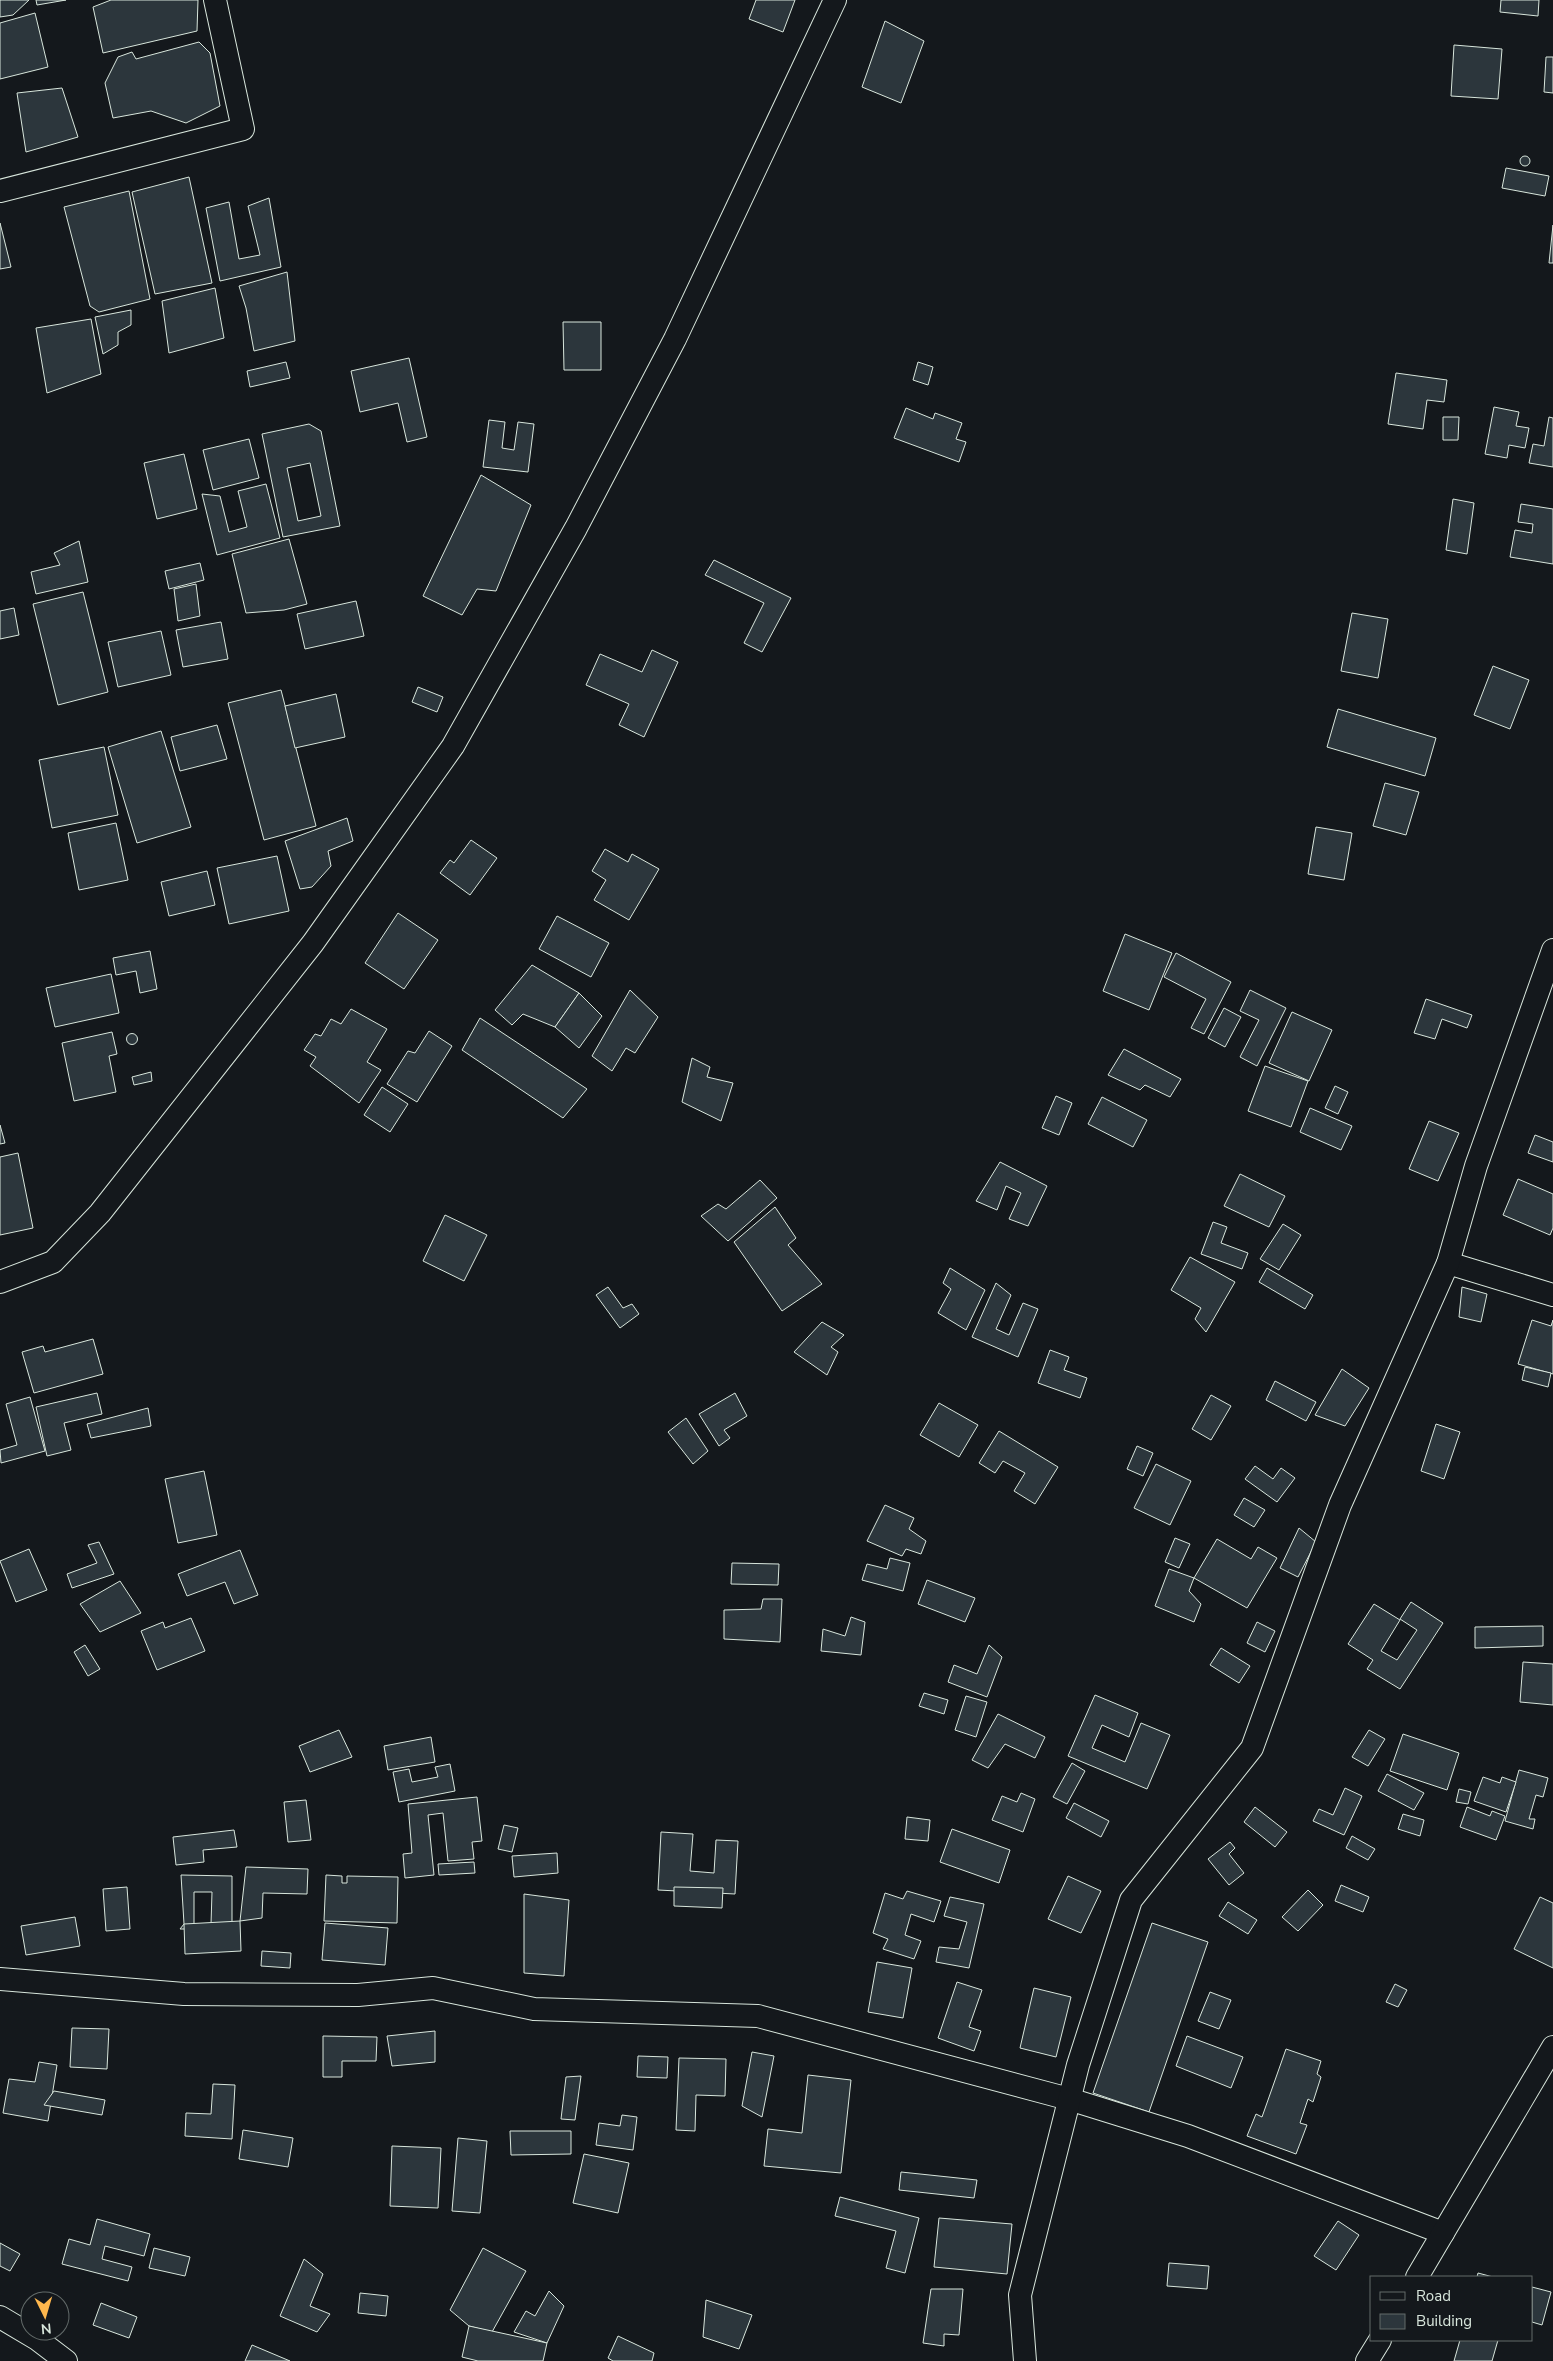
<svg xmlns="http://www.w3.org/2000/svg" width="1553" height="2361" viewBox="0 0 1553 2361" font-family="'Nunito Sans',sans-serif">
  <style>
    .building { fill: #2c363c; stroke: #d8e6dc; fill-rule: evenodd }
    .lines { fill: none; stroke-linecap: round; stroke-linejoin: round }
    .street-casing { stroke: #d8e6dc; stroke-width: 24 }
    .street { stroke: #14181c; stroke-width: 22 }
  </style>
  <rect width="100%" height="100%" fill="#14181c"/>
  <!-- building -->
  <g class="building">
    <polygon points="0,0 29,0 13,15 0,17"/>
    <polygon points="36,0 66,0 37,5"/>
    <polygon points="111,0 198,0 197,31 103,53 93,7"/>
    <polygon points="756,0 795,0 783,32 749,19"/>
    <polygon points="1501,0 1539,0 1538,16 1500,12"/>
    <polygon points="35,13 48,67 0,79 0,23"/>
    <polygon points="885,21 924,41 901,103 862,87"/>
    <polygon points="199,42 210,53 220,106 186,123 151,111 113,118 105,83 118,57 132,52 136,59"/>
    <polygon points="1454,45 1502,49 1498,99 1451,96"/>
    <polygon points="1546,57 1553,57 1553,93 1544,92"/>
    <polygon points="62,88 78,137 26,152 17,93"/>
    <circle cx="1525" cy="161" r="5"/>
    <polygon points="1506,168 1549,176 1545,196 1502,188"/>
    <polygon points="189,177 212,283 155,294 132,192"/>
    <polygon points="129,191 150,299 99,312 90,306 64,207"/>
    <polygon points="269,198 281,267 220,281 206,208 229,202 239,259 260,255 248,206"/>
    <polygon points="0,223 11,267 0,269"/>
    <polygon points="1553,225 1553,263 1549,263"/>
    <polygon points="287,272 295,341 254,351 246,308 239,286"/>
    <polygon points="215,288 224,338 169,353 162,301"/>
    <polygon points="131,310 131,325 118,332 118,345 103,354 95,317"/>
    <polygon points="91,319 101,374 47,393 36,328"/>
    <polygon points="563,322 601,322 601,370 564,370"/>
    <polygon points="409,358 427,437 407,442 398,403 360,412 351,371"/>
    <polygon points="286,362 290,378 250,387 247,371"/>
    <polygon points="918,362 933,367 928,385 913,380"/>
    <polygon points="1396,373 1447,380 1444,402 1427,400 1423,429 1388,424"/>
    <polygon points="1494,407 1519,412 1516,426 1529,428 1525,448 1509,445 1507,458 1485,454"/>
    <polygon points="906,408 933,419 935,413 962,423 956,439 966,442 959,462 894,438"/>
    <polygon points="1443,417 1459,417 1458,440 1443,440"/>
    <polygon points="1549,417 1553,418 1553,467 1529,463 1533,444 1544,446"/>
    <polygon points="489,420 505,422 502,448 514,450 518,422 534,424 528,472 483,467"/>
    <path d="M309,424L321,431L340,526L283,537L262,434ZM310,463L321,516L298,521L287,468Z"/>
    <polygon points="249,439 259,478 213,490 203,450"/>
    <polygon points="184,454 197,509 157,519 144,463"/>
    <polygon points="481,475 531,505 496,591 477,589 462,615 423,596"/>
    <polygon points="266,484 280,538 217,555 202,494 220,496 229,532 247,527 238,491"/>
    <polygon points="1453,499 1474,503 1467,554 1446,550"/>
    <polygon points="1521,504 1553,509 1553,564 1510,557 1515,530 1532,533 1533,524 1518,522"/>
    <polygon points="289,539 307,604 284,610 246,613 232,554"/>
    <polygon points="79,541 88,582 36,594 31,572 60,565 54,553"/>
    <polygon points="714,560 791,598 762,652 744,643 764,603 705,575"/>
    <polygon points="200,563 204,580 169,589 165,571"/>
    <polygon points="196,584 200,616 178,621 174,589"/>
    <polygon points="83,592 108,692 58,705 33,604"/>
    <polygon points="356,601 364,636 305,649 297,614"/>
    <polygon points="14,608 19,635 0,639 0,611"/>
    <polygon points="1352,613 1388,619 1378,678 1341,671"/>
    <polygon points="221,622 228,659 183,667 176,630"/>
    <polygon points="161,631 171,675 118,687 108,642"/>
    <polygon points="652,650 678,662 644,737 619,725 629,704 586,685 600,654 642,672"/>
    <polygon points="1493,666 1529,680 1510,729 1474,715"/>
    <polygon points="418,687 443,697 437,712 412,702"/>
    <polygon points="281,690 316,826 264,840 228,703"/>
    <polygon points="336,694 345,737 295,748 285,706"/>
    <polygon points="1338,709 1436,738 1425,776 1327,747"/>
    <polygon points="217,725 227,759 180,771 171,737"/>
    <polygon points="161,731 191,827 137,843 108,747"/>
    <polygon points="104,747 118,815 52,828 39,760"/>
    <polygon points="1385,783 1419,792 1406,835 1373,826"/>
    <polygon points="347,818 353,841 328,851 331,866 312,887 300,889 285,841"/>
    <polygon points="116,823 128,880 79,890 68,833"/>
    <polygon points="1316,827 1352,833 1344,880 1308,874"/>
    <polygon points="471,840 497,858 470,895 440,873 450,860 454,863"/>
    <polygon points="605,849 628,862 632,854 659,869 629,920 594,900 606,880 592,871"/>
    <polygon points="277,856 289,911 229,924 217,868"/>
    <polygon points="207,871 215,905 169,916 161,882"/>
    <polygon points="398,913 438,940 404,989 365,963"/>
    <polygon points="557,916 609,943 591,977 539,949"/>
    <polygon points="1125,934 1172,953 1149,1010 1103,991"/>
    <polygon points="150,951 157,989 140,993 136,971 116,975 113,958"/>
    <polygon points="1176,953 1231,982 1204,1034 1191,1028 1206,999 1164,977"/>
    <polygon points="532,965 579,993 555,1027 523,1014 512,1025 495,1010"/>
    <polygon points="111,974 119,1013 55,1027 46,988"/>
    <polygon points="630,990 658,1017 635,1053 626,1048 612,1071 592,1056"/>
    <polygon points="1250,990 1286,1008 1257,1066 1240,1057 1259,1020 1240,1011"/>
    <polygon points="579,993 602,1016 579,1048 555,1027"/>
    <polygon points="1426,999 1472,1015 1467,1028 1442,1019 1435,1039 1414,1033"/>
    <polygon points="1224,1008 1241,1017 1225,1047 1208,1038"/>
    <polygon points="351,1009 387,1029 367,1062 381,1070 359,1103 310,1066 316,1057 304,1050 315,1034 321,1036 331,1019 341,1024"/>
    <polygon points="1292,1012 1332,1030 1309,1081 1269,1063"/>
    <polygon points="480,1018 587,1089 563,1118 462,1050"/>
    <polygon points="429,1031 452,1046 417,1102 387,1084 408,1051 415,1053"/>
    <polygon points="112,1032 117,1054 109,1056 116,1092 74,1101 62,1043"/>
    <circle cx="132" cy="1039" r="5.5"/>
    <polygon points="1124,1049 1181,1079 1170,1097 1145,1085 1140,1090 1108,1075"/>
    <polygon points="692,1058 710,1067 707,1077 733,1083 721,1121 682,1102"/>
    <polygon points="1265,1066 1308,1081 1291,1127 1248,1111"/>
    <polygon points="151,1072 152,1081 134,1085 132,1077"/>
    <polygon points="1335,1086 1348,1092 1338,1114 1325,1108"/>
    <polygon points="382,1087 408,1104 390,1132 364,1115"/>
    <polygon points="1056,1096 1072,1103 1059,1135 1042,1128"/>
    <polygon points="1102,1097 1147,1120 1133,1147 1088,1124"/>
    <polygon points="1310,1108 1352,1126 1341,1150 1300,1132"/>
    <polygon points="1429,1121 1459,1133 1438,1181 1409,1169"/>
    <polygon points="0,1125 5,1143 0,1144"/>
    <polygon points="1535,1135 1553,1142 1553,1162 1528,1153"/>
    <polygon points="18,1153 33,1228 0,1235 0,1157"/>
    <polygon points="1000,1162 1047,1186 1028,1226 1009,1219 1021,1193 1006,1186 997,1210 976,1201"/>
    <polygon points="1240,1174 1285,1196 1269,1227 1224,1206"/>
    <polygon points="1518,1179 1553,1194 1553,1228 1550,1235 1503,1215"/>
    <polygon points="760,1180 777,1198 728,1241 701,1216 718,1204 726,1209"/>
    <polygon points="775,1207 796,1238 788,1245 822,1284 782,1311 734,1242"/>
    <polygon points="445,1215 487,1235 464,1281 423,1261"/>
    <polygon points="1213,1222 1227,1227 1221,1243 1248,1253 1242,1269 1201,1254"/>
    <polygon points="1283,1224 1301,1235 1279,1270 1260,1259"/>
    <polygon points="1190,1257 1235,1282 1206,1332 1195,1319 1201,1308 1171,1290"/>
    <polygon points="950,1268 985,1290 966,1330 938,1313 951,1289 943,1283"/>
    <polygon points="1267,1268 1313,1295 1305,1309 1259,1282"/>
    <polygon points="996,1283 1011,1295 996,1329 1009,1335 1023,1303 1038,1309 1018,1357 972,1337"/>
    <polygon points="608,1287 623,1308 632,1304 639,1314 620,1328 596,1295"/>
    <polygon points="1462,1287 1487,1294 1481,1322 1459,1317"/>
    <polygon points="1532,1320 1551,1326 1553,1320 1553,1374 1518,1364"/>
    <polygon points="822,1322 844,1335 831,1347 838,1352 827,1375 794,1352"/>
    <polygon points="93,1339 103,1374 34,1393 22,1352 43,1346 45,1352"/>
    <polygon points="1050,1350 1069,1357 1064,1370 1087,1378 1080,1398 1038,1383"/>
    <polygon points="1525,1367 1551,1373 1548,1387 1522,1380"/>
    <polygon points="1342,1369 1369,1388 1345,1426 1315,1415"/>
    <polygon points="1275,1381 1316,1402 1306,1421 1266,1400"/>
    <polygon points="97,1393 102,1414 64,1423 71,1450 47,1456 36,1407"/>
    <polygon points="735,1393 747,1416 724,1430 730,1438 719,1446 699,1414"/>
    <polygon points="1211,1395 1231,1406 1211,1440 1192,1429"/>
    <polygon points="30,1397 45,1451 1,1463 0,1450 17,1445 6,1404"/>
    <polygon points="939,1403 978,1425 959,1457 920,1435"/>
    <polygon points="148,1408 151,1426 91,1438 87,1424"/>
    <polygon points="686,1418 708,1451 693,1464 668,1432"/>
    <polygon points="1436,1424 1460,1432 1444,1479 1421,1471"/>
    <polygon points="999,1431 1058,1467 1035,1504 1014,1491 1025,1473 1003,1461 995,1473 979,1463"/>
    <polygon points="1137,1446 1153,1453 1143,1476 1127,1469"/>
    <polygon points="1156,1464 1191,1481 1170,1525 1134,1508"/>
    <polygon points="1255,1466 1273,1479 1281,1468 1295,1478 1277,1502 1245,1479"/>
    <polygon points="204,1471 217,1535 178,1543 165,1479"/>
    <polygon points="1244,1498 1265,1510 1254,1527 1234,1515"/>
    <polygon points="885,1505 914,1518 909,1529 926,1541 921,1554 906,1549 902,1556 867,1541"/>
    <polygon points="1299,1528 1316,1542 1298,1577 1280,1568"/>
    <polygon points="1175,1538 1190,1544 1179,1568 1165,1562"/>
    <polygon points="1217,1539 1251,1559 1258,1547 1277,1558 1247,1608 1194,1578"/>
    <polygon points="99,1542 114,1574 72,1588 67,1574 97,1563 88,1545"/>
    <polygon points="29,1549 47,1590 16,1602 0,1561"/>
    <polygon points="240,1550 258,1595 234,1604 225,1582 187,1596 178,1574"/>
    <polygon points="890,1558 910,1563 903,1591 862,1580 867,1564 887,1569"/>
    <polygon points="732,1563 779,1564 778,1585 731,1584"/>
    <polygon points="1169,1569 1194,1578 1189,1591 1201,1604 1194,1622 1155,1606"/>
    <polygon points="927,1580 975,1598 965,1622 918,1604"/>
    <polygon points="120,1581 141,1613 100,1632 80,1604"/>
    <polygon points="763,1599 782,1599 780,1642 724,1639 724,1610 761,1609"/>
    <polygon points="1411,1602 1443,1623 1400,1689 1367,1669 1373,1660 1348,1644 1374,1604 1400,1620 1381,1651 1397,1660 1417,1630 1400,1619"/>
    <polygon points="851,1617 865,1622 861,1655 821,1651 823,1629 845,1636"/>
    <polygon points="191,1618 205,1651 157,1670 141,1631 163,1622 165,1628"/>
    <polygon points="1257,1622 1275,1631 1265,1652 1247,1643"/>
    <polygon points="1543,1626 1543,1646 1475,1648 1475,1627"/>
    <polygon points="85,1645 100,1669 88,1676 74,1652"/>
    <polygon points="989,1645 1002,1657 987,1697 948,1682 954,1665 977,1674"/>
    <polygon points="1221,1648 1250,1666 1239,1683 1210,1665"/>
    <polygon points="1523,1662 1553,1664 1553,1705 1520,1702"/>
    <polygon points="924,1693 948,1700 944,1714 919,1706"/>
    <polygon points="1095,1695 1138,1713 1129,1737 1102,1725 1092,1748 1125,1762 1141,1723 1170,1735 1147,1789 1068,1756"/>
    <polygon points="966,1696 987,1702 976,1737 955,1730"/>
    <polygon points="998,1714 1045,1737 1035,1758 1005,1744 988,1768 972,1760"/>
    <polygon points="339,1730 352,1757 310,1772 299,1746"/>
    <polygon points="1369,1730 1385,1739 1368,1766 1352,1757"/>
    <polygon points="1403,1734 1459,1753 1447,1790 1390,1771"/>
    <polygon points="431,1737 435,1762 388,1770 384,1746"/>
    <polygon points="1072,1763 1085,1771 1067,1804 1053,1797"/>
    <polygon points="450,1764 455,1791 399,1802 393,1772 409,1769 412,1782 438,1777 435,1767"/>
    <polygon points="1519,1770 1548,1778 1543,1797 1536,1795 1529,1819 1535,1819 1533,1829 1505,1821"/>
    <polygon points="1387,1774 1424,1793 1414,1810 1378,1791"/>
    <polygon points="1483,1777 1500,1783 1502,1777 1516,1782 1506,1812 1474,1801"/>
    <polygon points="1345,1788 1362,1796 1344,1835 1313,1821 1319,1809 1333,1815"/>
    <polygon points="1459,1789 1471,1792 1468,1804 1456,1802"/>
    <polygon points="1021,1793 1035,1799 1023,1832 992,1820 1002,1796 1017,1802"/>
    <polygon points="477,1797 482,1841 472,1842 474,1859 448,1861 443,1813 428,1815 434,1875 405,1878 403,1854 412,1853 408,1804"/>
    <polygon points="306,1800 311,1840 288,1842 284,1802"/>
    <polygon points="1074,1803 1109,1821 1101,1837 1066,1818"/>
    <polygon points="1255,1807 1287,1832 1275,1847 1244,1822"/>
    <polygon points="1467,1807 1490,1816 1492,1811 1505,1816 1496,1840 1460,1827"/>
    <polygon points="1403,1814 1424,1820 1420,1836 1398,1829"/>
    <polygon points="907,1817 930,1820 928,1841 905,1839"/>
    <polygon points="504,1825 518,1828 512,1852 498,1849"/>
    <polygon points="952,1829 1010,1850 999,1883 940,1862"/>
    <polygon points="234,1830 237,1847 203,1850 204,1862 176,1865 173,1837"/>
    <polygon points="661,1832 693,1834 690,1871 714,1873 716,1840 738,1841 735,1894 658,1890"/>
    <polygon points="1352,1836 1375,1849 1368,1860 1346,1848"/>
    <polygon points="1230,1842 1235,1848 1229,1854 1244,1873 1229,1885 1208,1859"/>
    <polygon points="557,1853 558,1873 514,1877 512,1856"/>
    <polygon points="474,1862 475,1873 439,1875 438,1864"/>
    <polygon points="246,1867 308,1869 307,1894 263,1893 262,1918 240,1921"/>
    <polygon points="181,1875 232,1876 232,1925 211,1924 212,1892 194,1892 194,1929 180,1929 184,1924"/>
    <polygon points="326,1875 342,1876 342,1883 347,1883 347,1876 398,1877 397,1923 324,1921"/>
    <polygon points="1068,1876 1101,1891 1081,1933 1048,1919"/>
    <polygon points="1341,1885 1369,1897 1363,1912 1335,1901"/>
    <polygon points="127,1887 130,1929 106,1931 103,1889"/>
    <polygon points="674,1887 723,1888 722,1908 674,1906"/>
    <polygon points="1308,1890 1323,1905 1298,1931 1282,1917"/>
    <polygon points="907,1891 941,1901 934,1922 911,1914 905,1935 921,1941 914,1959 883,1949 888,1939 873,1933 885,1893 903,1899"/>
    <polygon points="524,1894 569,1900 564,1976 524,1973"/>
    <polygon points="950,1897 984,1904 969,1968 936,1962 939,1947 959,1949 967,1922 944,1916"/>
    <polygon points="1540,1897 1553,1903 1553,1968 1514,1949"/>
    <polygon points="1228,1902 1257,1920 1248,1934 1219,1916"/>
    <polygon points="75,1917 80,1946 26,1955 21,1926"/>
    <polygon points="240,1921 241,1951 185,1954 184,1924"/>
    <polygon points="325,1923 388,1928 385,1965 322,1960"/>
    <polygon points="1152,1923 1208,1942 1149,2112 1093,2093"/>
    <polygon points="262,1951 291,1953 290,1968 261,1966"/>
    <polygon points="877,1962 912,1968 903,2018 868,2012"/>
    <polygon points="957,1982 982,1990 969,2027 981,2031 974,2051 938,2038"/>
    <polygon points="1395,1984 1407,1990 1398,2007 1386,2002"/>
    <polygon points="1034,1988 1071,1997 1056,2057 1020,2048"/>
    <polygon points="1210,1992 1231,2000 1219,2029 1198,2021"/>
    <polygon points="72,2028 109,2029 107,2069 70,2067"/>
    <polygon points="435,2031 435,2062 392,2066 387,2036"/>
    <polygon points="323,2036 377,2037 376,2061 342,2061 342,2077 323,2077"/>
    <polygon points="1187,2036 1243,2057 1231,2088 1176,2066"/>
    <polygon points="1286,2049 1321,2061 1317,2074 1321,2077 1313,2102 1308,2099 1300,2123 1307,2125 1296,2154 1247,2136 1256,2114 1262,2117"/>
    <polygon points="752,2052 774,2056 762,2117 742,2106"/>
    <polygon points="638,2056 668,2057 667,2078 637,2077"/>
    <polygon points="679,2058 726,2059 725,2096 696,2095 695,2131 676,2130"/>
    <polygon points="39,2062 57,2065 48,2121 3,2113 9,2079 35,2082"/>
    <polygon points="808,2075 851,2080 841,2173 764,2166 768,2129 802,2133"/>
    <polygon points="581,2076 575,2120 561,2119 566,2077"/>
    <polygon points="213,2084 235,2085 232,2139 185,2136 186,2113 211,2114"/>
    <polygon points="54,2091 105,2100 102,2115 44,2105"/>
    <polygon points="622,2115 637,2117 633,2150 596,2145 599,2123 620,2126"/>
    <polygon points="243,2130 293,2138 288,2167 239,2159"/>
    <polygon points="510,2131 571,2131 571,2154 511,2155"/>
    <polygon points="458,2138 487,2141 480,2213 452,2211"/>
    <polygon points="392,2146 441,2148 438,2208 390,2206"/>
    <polygon points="584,2154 629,2163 618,2213 573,2203"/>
    <polygon points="901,2172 977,2180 974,2198 899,2190"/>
    <polygon points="840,2197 919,2218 905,2273 886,2268 896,2231 835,2216"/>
    <polygon points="939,2218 1012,2224 1007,2274 934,2267"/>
    <polygon points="97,2219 150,2234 144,2256 105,2246 102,2259 132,2267 128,2281 62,2264 69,2239 90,2245"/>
    <polygon points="1338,2221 1359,2235 1336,2270 1314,2256"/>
    <polygon points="0,2243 20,2254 10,2271 0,2266"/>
    <polygon points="154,2248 190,2257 185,2276 149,2268"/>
    <polygon points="483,2248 526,2271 492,2332 469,2326 450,2310"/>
    <polygon points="304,2259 323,2274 310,2306 330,2314 317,2332 280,2316"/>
    <polygon points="1169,2263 1209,2266 1207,2289 1167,2286"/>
    <polygon points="1478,2273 1493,2277 1477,2277"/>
    <polygon points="1532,2287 1551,2292 1542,2325 1532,2322"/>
    <polygon points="931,2289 963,2289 959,2335 944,2334 944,2346 923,2343"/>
    <polygon points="549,2291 564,2306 547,2343 514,2332 526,2311 535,2316"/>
    <polygon points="360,2293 388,2296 386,2316 358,2313"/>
    <polygon points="706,2300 752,2315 739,2349 703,2337"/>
    <polygon points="101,2303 137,2317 129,2338 93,2325"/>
    <polygon points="469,2326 547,2343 543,2361 478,2361 462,2357"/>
    <polygon points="618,2336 654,2353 652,2361 613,2361 608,2358"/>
    <polygon points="1460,2340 1498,2340 1492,2361 1454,2361"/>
    <polygon points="252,2345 290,2361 245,2361"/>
  </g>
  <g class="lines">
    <!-- street casing -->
    <g class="street-casing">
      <g id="street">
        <polyline points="0,191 243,129 215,0"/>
        <polyline points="1448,1263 1553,1295"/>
        <polyline points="0,1282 53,1262 100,1213 313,943 453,746 576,528 675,339 835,0"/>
        <polyline points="0,1979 184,1994 358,1995 433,1988 534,2009 758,2016 1069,2099 1188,2136 1443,2233"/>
        <polyline points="1417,2277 1553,2047"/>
        <polyline points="0,2317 37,2339 66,2361"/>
        <polyline points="1025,2361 1020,2295 1078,2065 1131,1900 1252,1748 1340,1505 1448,1263 1476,1166 1553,950"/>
        <polyline points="1367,2361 1380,2340"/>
      </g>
    </g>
    <!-- street -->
    <use href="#street" class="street"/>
  </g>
  <!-- legend -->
  <rect x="1370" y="2276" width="162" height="65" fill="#14181c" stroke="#626a69"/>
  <rect x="1380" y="2292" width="25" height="8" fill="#14181c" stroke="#626a69"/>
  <text x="1416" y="2301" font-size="15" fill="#d8e6dc">Road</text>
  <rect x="1380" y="2314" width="25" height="15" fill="#2c363c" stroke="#626a69"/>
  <text x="1416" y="2326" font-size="15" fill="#d8e6dc">Building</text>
  <!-- north arrow -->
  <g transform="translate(45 2316) rotate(175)"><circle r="24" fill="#14181c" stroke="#626a69"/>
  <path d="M0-4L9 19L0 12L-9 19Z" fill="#ffb74d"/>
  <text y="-8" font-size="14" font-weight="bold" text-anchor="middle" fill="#d8e6dc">N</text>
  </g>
</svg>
